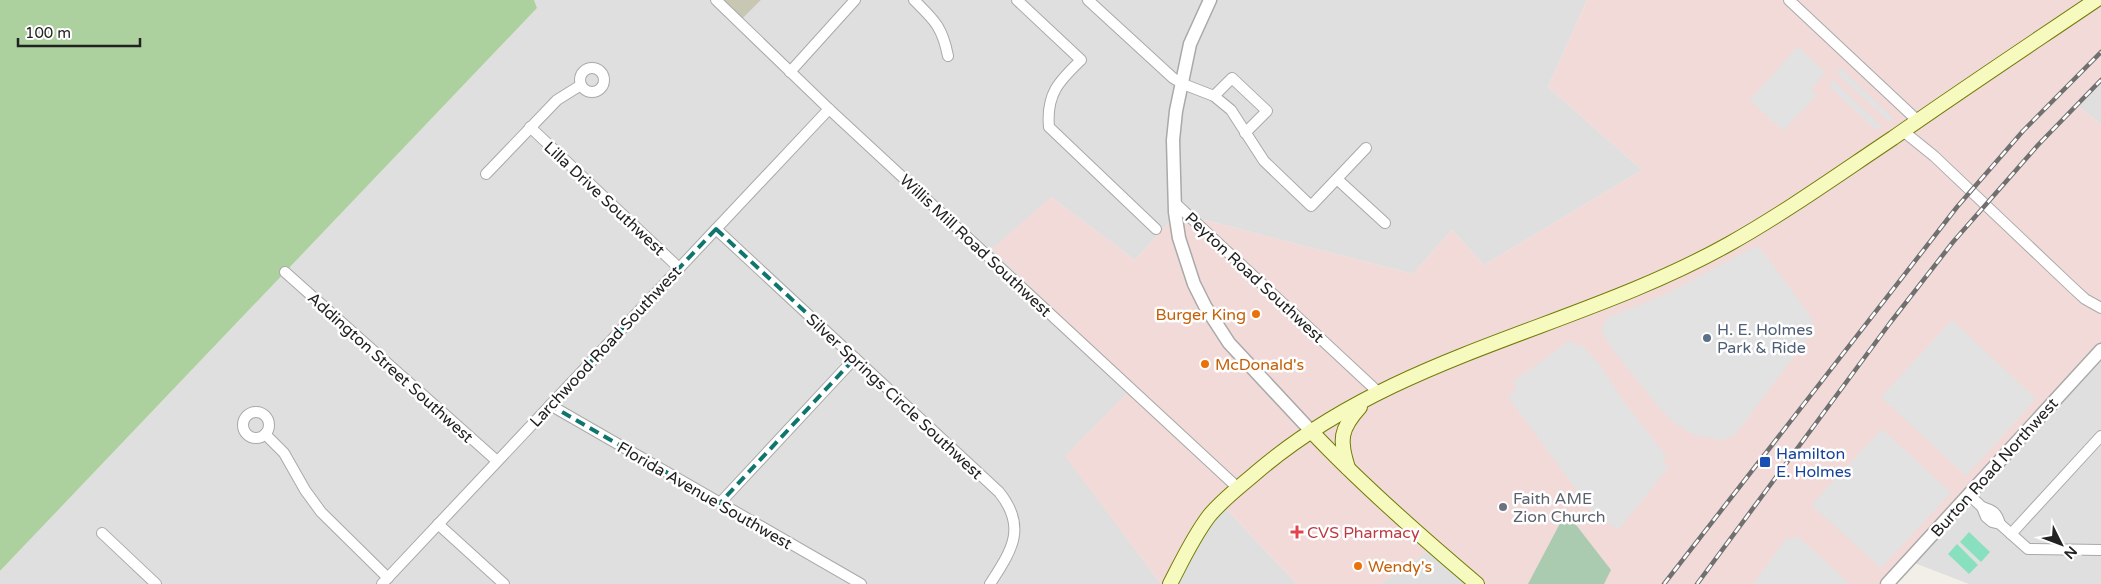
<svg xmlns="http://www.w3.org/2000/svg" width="2101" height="584" viewBox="0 0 2101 584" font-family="'Varela Round',sans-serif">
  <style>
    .residential { fill: #e0dfdf }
    .commercial { fill: #f2dad9 }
    .construction { fill: #c7c7b4 }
    .forest { fill: #add19e }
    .cemetery { fill: #aacbaf }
    .pitch { fill: #88e0be }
    .parking { fill: #e2e2e2 }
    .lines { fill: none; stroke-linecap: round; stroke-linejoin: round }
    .minor-casing { stroke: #a9a9a9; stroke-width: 12 }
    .tertiary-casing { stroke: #a9a9a9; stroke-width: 15 }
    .secondary-casing { stroke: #707d05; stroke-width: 16 }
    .minor { stroke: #fff; stroke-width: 10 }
    .tertiary { stroke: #fff; stroke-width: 12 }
    .secondary { stroke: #f7fabf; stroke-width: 14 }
    .rail-casing { stroke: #707070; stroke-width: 4.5 }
    .rail { stroke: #fff; stroke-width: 2.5; stroke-dasharray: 8; stroke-linecap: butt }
    .marked { fill: none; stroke: #0f766e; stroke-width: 4; stroke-dasharray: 10 6; stroke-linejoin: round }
    .food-dot { fill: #e8710a; stroke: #fff; stroke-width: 2 }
    .service-dot { fill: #5c6f8a; stroke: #fff; stroke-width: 2 }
    .transit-dot { fill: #1a4fb4; stroke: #fff; stroke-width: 2 }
    .worship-dot { fill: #6b7280; stroke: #fff; stroke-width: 2 }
    .health-dot { fill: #e0444e; stroke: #fff; stroke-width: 2 }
    .labels { text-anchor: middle; stroke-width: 5; stroke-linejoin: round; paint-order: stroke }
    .street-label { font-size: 16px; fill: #222; stroke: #fff }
    .food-label { font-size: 16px; fill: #c56008; stroke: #fff; text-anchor: start }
    .service-label { font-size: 16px; fill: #4e5e75; stroke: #fff; text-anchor: start }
    .transit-label { font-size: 16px; fill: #164399; stroke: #fff; text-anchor: start }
    .worship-label { font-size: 16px; fill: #5b616d; stroke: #fff; text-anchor: start }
    .health-label { font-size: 16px; fill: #be3a42; stroke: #fff; text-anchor: start }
  </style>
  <rect width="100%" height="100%" fill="#f2efe9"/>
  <!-- residential -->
  <g class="residential">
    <polygon points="534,0 724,0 742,19 761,0 1587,0 1548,87 1642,170 1484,265 1452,230 1413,274 1178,213 1135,260 1051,197 1133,387 1066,456 1161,584 0,584 0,571 537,8"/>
    <polygon points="2101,79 2101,124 2079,107"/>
    <polygon points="2101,351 2101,584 1969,584 1912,562"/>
    <polygon points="1217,499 1297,584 1171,584"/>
    <polygon points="1436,546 1476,584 1380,584"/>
  </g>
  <!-- commercial -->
  <polygon class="commercial" points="1587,0 2101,0 2101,79 2079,107 2101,124 2101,351 1889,584 1476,584 1436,546 1380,584 1297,584 1217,499 1171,584 1161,584 1065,456 1133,387 992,249 1051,197 1135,260 1178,213 1413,274 1452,230 1484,265 1642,170 1548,87"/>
  <!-- construction -->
  <polygon class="construction" points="724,0 761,0 742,19"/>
  <!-- forest -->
  <polygon class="forest" points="0,0 534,0 537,8 0,571"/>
  <!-- cemetery -->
  <polygon class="cemetery" points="1566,512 1611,570 1604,584 1528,584"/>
  <!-- pitch -->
  <g class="pitch">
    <polygon points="1969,532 1990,552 1981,562 1960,542"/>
    <polygon points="1957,544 1978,565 1969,574 1948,554"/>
  </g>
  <!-- parking -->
  <g class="parking">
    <polygon points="1798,46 1825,73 1811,90 1817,95 1783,131 1750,100"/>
    <polygon points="1841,68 1893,118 1889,122 1836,73"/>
    <polygon points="1833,80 1882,127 1876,130 1829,86"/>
    <polygon points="1756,246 1764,253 1811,317 1814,330 1734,436 1721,440 1694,435 1673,422 1656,404 1611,347 1601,331 1606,318 1664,295"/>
    <polygon points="1952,320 2036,399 1966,476 1881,397"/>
    <polygon points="1570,340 1576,347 1581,344 1600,365 1624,402 1667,457 1662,462 1669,467 1619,529 1597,518 1508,397 1513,393 1516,386 1513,382"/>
    <polygon points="1882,429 1951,493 1881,568 1811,505"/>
    <polygon points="1796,535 1815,552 1850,584 1753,584 1787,537 1792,541"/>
  </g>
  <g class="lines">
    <!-- minor casing -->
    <g class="minor-casing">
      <g id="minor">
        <polyline points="716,0 829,109 1238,488"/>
        <path d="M914,0C934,20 942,26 948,56"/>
        <path d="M1017,0L1081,60C1059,81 1046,94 1049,127L1156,229"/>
        <polyline points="1088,0 1173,78 1183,84 1214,96 1231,110 1264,161 1311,206 1366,148"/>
        <polyline points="1789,0 1918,121"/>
        <circle cx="592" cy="80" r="12"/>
        <polyline points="790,72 855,0"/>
        <polyline points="1214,96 1232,78 1267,111 1245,133"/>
        <polyline points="530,127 679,268"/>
        <polyline points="1903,131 1934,156 2073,288 2085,299 2101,308"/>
        <polyline points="486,174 557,100 581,85"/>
        <polyline points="1337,179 1385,223"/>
        <polyline points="1175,203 1378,392"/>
        <path d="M716,229L999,492C1028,528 1011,551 990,584"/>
        <polyline points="285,272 497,461"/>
        <polyline points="550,405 861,584"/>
        <circle cx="256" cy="425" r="13"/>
        <polyline points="265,434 284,453 305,490 321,512 388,578"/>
        <polyline points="1969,495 1982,507 1986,517 1992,522 2000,524 2028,549 2101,550"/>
        <polyline points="720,503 855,358"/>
        <path d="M1982,507C1993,510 1997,513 2000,524"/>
        <polyline points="438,524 504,584"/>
        <polyline points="102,533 156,584"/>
        <polyline points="2011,534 2101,436"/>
        <polyline points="382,584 829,109"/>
      </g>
    </g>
    <!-- tertiary casing -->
    <g class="tertiary-casing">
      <g id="tertiary">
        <polyline points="1210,0 1190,44 1176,111 1173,140 1175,212 1179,238 1194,284 1205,306 1229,343 1311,431"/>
        <polyline points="1887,584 2101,350"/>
      </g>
    </g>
    <!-- secondary casing -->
    <g class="secondary-casing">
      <g id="secondary">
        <path d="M1311,431C1363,486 1419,535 1477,584"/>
        <path d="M1348,468C1339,440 1340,429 1360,407"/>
        <path d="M1170,584C1182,561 1193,537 1209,516C1223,499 1242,485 1258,471C1397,353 1575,330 1729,244C1786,212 1839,174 1893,138C1960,91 2028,46 2096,0"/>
      </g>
    </g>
    <!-- minor -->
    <use href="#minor" class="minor"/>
    <!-- tertiary -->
    <use href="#tertiary" class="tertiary"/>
    <!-- secondary -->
    <use href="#secondary" class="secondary"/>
    <!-- rail casing -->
    <g class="rail-casing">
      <g id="rail">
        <polyline points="1664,584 1957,207 2023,131 2101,52"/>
        <polyline points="1697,584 1890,323 1953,242 2038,145 2101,80"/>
      </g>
    </g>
    <!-- rail -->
    <use href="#rail" class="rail"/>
  </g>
  <!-- marked area -->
  <path class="marked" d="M716,229L855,358L720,503L550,405Z"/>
  <!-- markers -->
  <g class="food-dot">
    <circle cx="1256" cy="314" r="5"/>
    <circle cx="1205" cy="364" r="5"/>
    <circle cx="1358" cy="566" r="5"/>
  </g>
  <circle class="service-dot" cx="1707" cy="338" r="5"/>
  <rect class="transit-dot" x="1759" y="456" width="12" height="12" rx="2.5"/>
  <circle class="worship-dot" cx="1503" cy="507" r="5"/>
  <path class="health-dot" d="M1294.5 524.5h5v5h5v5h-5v5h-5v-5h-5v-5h5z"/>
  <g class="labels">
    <!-- street labels -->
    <g class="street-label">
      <text transform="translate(605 198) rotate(43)" y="6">Lilla Drive Southwest</text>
      <text transform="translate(976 245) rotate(43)" y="6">Willis Mill Road Southwest</text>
      <text transform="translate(1255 277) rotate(43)" y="6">Peyton Road Southwest</text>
      <text transform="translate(605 346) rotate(-47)" y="6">Larchwood Road Southwest</text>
      <text transform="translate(391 367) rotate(42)" y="6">Addington Street Southwest</text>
      <text transform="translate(895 396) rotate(43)" y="6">Silver Springs Circle Southwest</text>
      <text transform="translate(1994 467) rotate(-48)" y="6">Burton Road Northwest</text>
      <text transform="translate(705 495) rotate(30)" y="6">Florida Avenue Southwest</text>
    </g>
    <!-- food labels -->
    <g class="food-label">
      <text x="1246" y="320" text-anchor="end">Burger King</text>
      <text x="1215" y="370">McDonald's</text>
      <text x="1368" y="572">Wendy's</text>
    </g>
    <!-- service labels -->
    <g class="service-label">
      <text x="1717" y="335">H. E. Holmes<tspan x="1717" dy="18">Park &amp; Ride</tspan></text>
    </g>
    <!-- transit labels -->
    <g class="transit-label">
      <text x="1776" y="459">Hamilton<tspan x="1776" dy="18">E. Holmes</tspan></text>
    </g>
    <!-- worship labels -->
    <g class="worship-label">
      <text x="1513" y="504">Faith AME<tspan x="1513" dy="18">Zion Church</tspan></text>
    </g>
    <!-- health labels -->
    <g class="health-label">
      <text x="1307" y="538">CVS Pharmacy</text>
    </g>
  </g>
  <!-- north arrow -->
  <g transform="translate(2061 544) rotate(132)" stroke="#ffffff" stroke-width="4" paint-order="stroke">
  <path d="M0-4L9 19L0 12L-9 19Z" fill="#222222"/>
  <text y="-8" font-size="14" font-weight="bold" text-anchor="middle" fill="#222222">N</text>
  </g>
  <!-- scale -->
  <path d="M18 38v8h122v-8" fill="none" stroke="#222222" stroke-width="2.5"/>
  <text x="25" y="38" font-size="15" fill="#222222" stroke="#ffffff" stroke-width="4" paint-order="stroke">100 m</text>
</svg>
